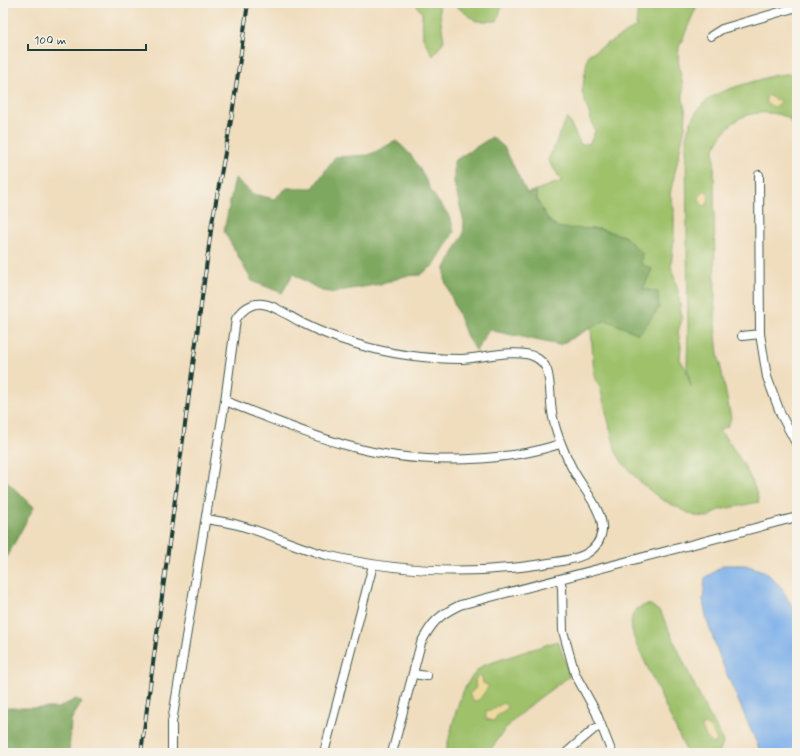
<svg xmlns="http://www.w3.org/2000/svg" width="800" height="756" viewBox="0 0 800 756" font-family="Mynerve,sans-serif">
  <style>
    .green { fill: #9ec16a; stroke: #5e7f4f }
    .forest { fill: #7ea75e; stroke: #4e7249 }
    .sand { fill: #eeda9e; stroke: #868c69 }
    .water { fill: #7eb0ea; stroke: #4e768f }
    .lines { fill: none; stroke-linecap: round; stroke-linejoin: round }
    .minor-casing { stroke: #3e5549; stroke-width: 10 }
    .minor { stroke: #fff; stroke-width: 8 }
    .rail-casing { stroke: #1f3d34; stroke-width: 4 }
    .rail { stroke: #f7f3e8; stroke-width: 2.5; stroke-dasharray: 8; stroke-linecap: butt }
  </style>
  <rect width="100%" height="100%" fill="#f7f3e8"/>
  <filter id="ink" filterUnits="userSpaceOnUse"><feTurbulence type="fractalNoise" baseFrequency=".025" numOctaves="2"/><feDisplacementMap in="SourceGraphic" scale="8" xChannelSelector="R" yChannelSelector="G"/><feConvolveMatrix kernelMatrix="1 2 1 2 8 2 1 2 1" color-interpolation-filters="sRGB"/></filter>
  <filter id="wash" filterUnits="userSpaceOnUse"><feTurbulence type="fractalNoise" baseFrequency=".012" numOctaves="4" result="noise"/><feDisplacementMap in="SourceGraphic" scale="16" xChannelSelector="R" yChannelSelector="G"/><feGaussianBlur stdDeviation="0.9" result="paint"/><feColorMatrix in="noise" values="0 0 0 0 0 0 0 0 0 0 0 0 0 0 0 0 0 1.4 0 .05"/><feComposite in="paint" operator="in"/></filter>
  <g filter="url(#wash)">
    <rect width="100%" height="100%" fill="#f0ddbe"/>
    <!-- green -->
    <g class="green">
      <polygon points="415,3 442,3 439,8 444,41 433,56 423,38 422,13"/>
      <polygon points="452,3 503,3 497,21 476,21"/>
      <path d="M638,3H698L679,47L678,60L683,87V100L686,113L685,127L670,194L674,209V237L671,266L678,291L682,319L678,332L681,346L680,359L686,369L691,387L687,366L688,330L686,137C696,98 717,92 752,82C769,77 779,72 797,75V132C794,128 792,123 789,119C785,115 774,113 769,113C740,111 726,125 714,149L715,325L718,354L731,418L728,426L719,430C735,448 754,479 759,502L719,510L709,517L695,516L661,499L641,483L622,462L616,452L600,387L594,376L591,327L606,320L643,289L641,264L600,229C577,228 558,236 544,213C539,205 537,200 536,190L562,181L548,160L567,117L581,145L590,143L595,131L582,92L588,55L636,27Z"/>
      <path d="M646,605H651L661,613L704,706L721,736L723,744L719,753H687L634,638C630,623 628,610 646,605Z"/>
      <path d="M558,641L570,676C539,698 507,719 489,753H445C454,724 458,683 484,665Z"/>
    </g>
    <!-- forest -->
    <g class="forest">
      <polygon points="492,137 504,147 527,193 536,190 537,201 549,221 558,228 600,229 624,236 642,253 641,264 652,269 643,289 658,292 659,308 639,334 606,320 559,345 489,330 476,351 468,339 445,281 445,268 463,235 464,222 454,183 454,161"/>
      <path d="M396,141C416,156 422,174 433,194C443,210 450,211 454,232L434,265L420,275L405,276L381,284L339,291L337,293L322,291L293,274L282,293L252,281L224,231L235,178L253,194L274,199L287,188H313L335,157L369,155Z"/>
      <polygon points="3,478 34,507 3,564"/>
      <polygon points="76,699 82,702 71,720 69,753 3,753 3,708 58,708"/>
    </g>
    <!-- sand -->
    <g class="sand">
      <polygon points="768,95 774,99 780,100 779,105 774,107 767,104 766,97"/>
      <polygon points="705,191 708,192 709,197 707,205 704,206 700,202 699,197 702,192"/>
      <polygon points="479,676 482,677 483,683 489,686 479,700 474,701 469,694 476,688 475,679"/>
      <polygon points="503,703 507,706 507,709 498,714 494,721 486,719 486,711 494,709"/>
      <path d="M704,724L711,728L717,740L714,744C709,743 702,731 702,726Z"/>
    </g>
    <!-- water -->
    <polygon class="water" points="724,565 745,565 766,572 781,587 797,615 797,753 761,753 722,663 707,621 703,600 705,578"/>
  </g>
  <g filter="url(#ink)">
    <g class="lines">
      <!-- minor casing -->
      <g class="minor-casing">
        <g id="minor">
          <polyline points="711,36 722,29 797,7"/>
          <polyline points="759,175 760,334 767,377 781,415 797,445"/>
          <polyline points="742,336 760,334"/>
          <path d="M225,401C265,416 304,434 345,445C401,461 462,463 519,454C533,452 547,448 560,444"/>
          <polyline points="560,579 562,588 563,631 575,674 596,712 612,753"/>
          <polyline points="413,674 427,676"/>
          <path d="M172,753V722L225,401L236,319C257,288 280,312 304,324C320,332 339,339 356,344C389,354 427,359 462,359C481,358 518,348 535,357C541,360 545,365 547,370C551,383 550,399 552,412C555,432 563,450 572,468C581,486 604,511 602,530C598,560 566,560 543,564C471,575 397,572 326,555C296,547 268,533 238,525C228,522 217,521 206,519"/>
          <polyline points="324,753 373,565"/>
          <path d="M392,753L421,643C432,622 439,615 460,605L797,517"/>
          <polyline points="566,753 594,729 601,726"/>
        </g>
      </g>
      <!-- minor -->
      <use href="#minor" class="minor"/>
      <!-- rail casing -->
      <g class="rail-casing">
        <polyline id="rail" points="141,753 212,223 232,115 248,3"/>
      </g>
      <!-- rail -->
      <use href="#rail" class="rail"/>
    </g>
  </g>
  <!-- margin -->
  <rect width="800" height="756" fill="none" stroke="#f7f3e8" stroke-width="16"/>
  <!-- scale -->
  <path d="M28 44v6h118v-6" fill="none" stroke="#1f3d34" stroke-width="2"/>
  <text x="34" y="44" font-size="12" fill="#1f3d34" stroke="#f7f3e8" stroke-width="3" paint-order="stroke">100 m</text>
</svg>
